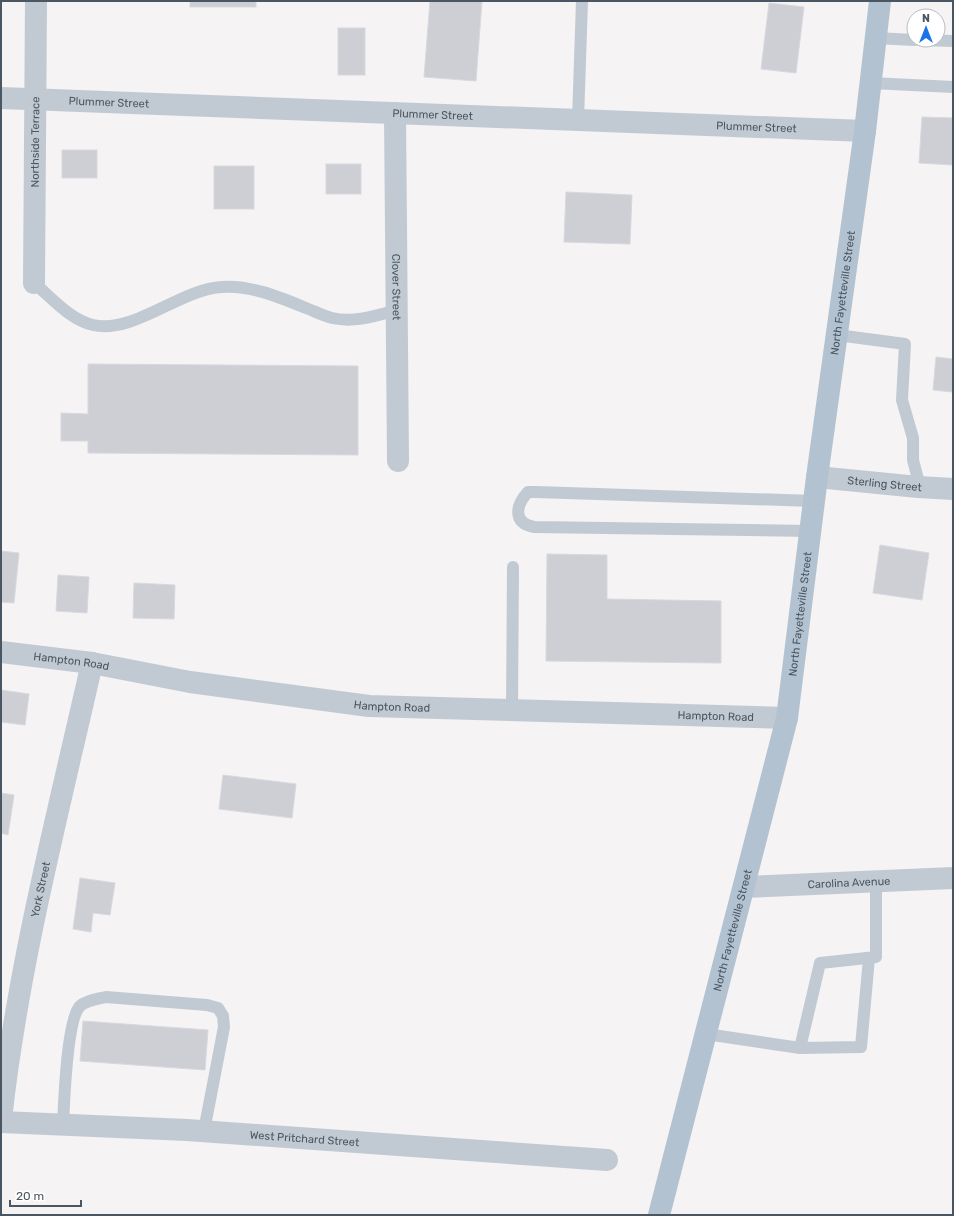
<svg xmlns="http://www.w3.org/2000/svg" width="954" height="1216" viewBox="0 0 954 1216" font-family="Rubik,sans-serif">
  <style>
    .building { fill: #cdcfd5; stroke: #d7d9de }
    .lines { fill: none; stroke-linecap: round; stroke-linejoin: round }
    .lane { stroke: #c1cad2; stroke-width: 12 }
    .street { stroke: #c1cad2; stroke-width: 22 }
    .primary { stroke: #b3c2d1; stroke-width: 22 }
    .labels { text-anchor: middle; stroke-width: 4; stroke-linejoin: round; paint-order: stroke }
    .street-label { font-size: 11px; fill: #4a5661; stroke: #fff }
  </style>
  <rect width="100%" height="100%" fill="#f5f3f3"/>
  <!-- building -->
  <g class="building">
    <rect x="190" y="1" width="66" height="6"/>
    <polygon points="430,1 482,1 476,81 424,77"/>
    <polygon points="769,3 804,7 796,73 761,69"/>
    <rect x="338" y="28" width="27" height="47"/>
    <polygon points="922,117 953,118 953,165 919,163"/>
    <rect x="62" y="150" width="35" height="28"/>
    <rect x="326" y="164" width="35" height="30"/>
    <rect x="214" y="166" width="40" height="43"/>
    <polygon points="566,192 632,195 630,244 564,242"/>
    <polygon points="936,357 953,359 953,392 933,390"/>
    <polygon points="88,364 358,366 358,455 88,453 88,441 61,441 61,413 88,414"/>
    <polygon points="880,545 929,553 922,600 873,593"/>
    <polygon points="1,551 19,553 14,603 1,602"/>
    <polygon points="547,554 607,555 607,599 721,601 721,663 546,661"/>
    <polygon points="58,575 89,577 87,613 56,611"/>
    <polygon points="134,583 175,585 174,619 133,618"/>
    <polygon points="1,690 29,694 25,725 1,722"/>
    <polygon points="223,775 296,784 292,818 219,809"/>
    <polygon points="1,793 14,795 8,835 1,833"/>
    <polygon points="80,878 115,883 110,915 93,913 91,932 73,929"/>
    <polygon points="83,1021 208,1030 205,1070 80,1061"/>
  </g>
  <g class="lines">
    <!-- lane -->
    <g class="lane">
      <polyline points="876,38 914,40"/>
      <polyline points="919,40 953,41"/>
      <polyline points="871,83 953,87"/>
      <polyline points="578,120 582,1"/>
      <path d="M34,283C51,297 70,320 93,325C135,334 180,289 222,287C251,285 279,297 306,308C314,311 323,316 332,318C354,323 375,316 397,310"/>
      <polyline points="837,335 905,344 902,400 913,438 913,460 920,487"/>
      <path d="M811,531L534,527C513,523 515,506 528,492H536L814,501"/>
      <polyline points="512,709 513,567"/>
      <polyline points="706,1034 800,1048 861,1047 869,958"/>
      <polyline points="800,1048 820,963 876,957 876,881"/>
      <path d="M63,1125C64,1103 67,1019 80,1006C87,1000 98,999 106,997L207,1005L218,1008L223,1016L224,1027L204,1131"/>
    </g>
    <!-- street -->
    <g class="street">
      <path id="s1" d="M1,98L865,131"/>
      <path id="s2" d="M395,113L398,461"/>
      <path id="s3" d="M34,283L36,1"/>
      <path id="s4" d="M817,477L918,487L953,489"/>
      <path id="s5" d="M1,652L92,663L190,682L369,706L787,718"/>
      <path id="s6" d="M744,887L953,878"/>
      <path id="s7" d="M1,1119C18,965 58,814 92,663"/>
      <path id="s8" d="M1,1122L187,1130L607,1160"/>
    </g>
    <!-- primary -->
    <path class="primary" id="s9" d="M659,1215L787,718L817,477L865,131L880,1"/>
  </g>
  <g class="labels">
    <!-- street labels -->
    <g class="street-label">
      <text dy="4" stroke="none"><textPath href="#s1" startOffset="108">Plummer Street</textPath></text>
      <text dy="4" stroke="none"><textPath href="#s1" startOffset="432">Plummer Street</textPath></text>
      <text dy="4" stroke="none"><textPath href="#s1" startOffset="756">Plummer Street</textPath></text>
      <text dy="4" stroke="none"><textPath href="#s3" startOffset="141">Northside Terrace</textPath></text>
      <text dy="4" stroke="none"><textPath href="#s2" startOffset="174">Clover Street</textPath></text>
      <text dy="4" stroke="none"><textPath href="#s9" startOffset="942">North Fayetteville Street</textPath></text>
      <text dy="4" stroke="none"><textPath href="#s4" startOffset="68">Sterling Street</textPath></text>
      <text dy="4" stroke="none"><textPath href="#s9" startOffset="618">North Fayetteville Street</textPath></text>
      <text dy="4" stroke="none"><textPath href="#s5" startOffset="71">Hampton Road</textPath></text>
      <text dy="4" stroke="none"><textPath href="#s5" startOffset="395">Hampton Road</textPath></text>
      <text dy="4" stroke="none"><textPath href="#s5" startOffset="719">Hampton Road</textPath></text>
      <text dy="4" stroke="none"><textPath href="#s6" startOffset="105">Carolina Avenue</textPath></text>
      <text dy="4" stroke="none"><textPath href="#s7" startOffset="233">York Street</textPath></text>
      <text dy="4" stroke="none"><textPath href="#s9" startOffset="294">North Fayetteville Street</textPath></text>
      <text dy="4" stroke="none"><textPath href="#s8" startOffset="304">West Pritchard Street</textPath></text>
    </g>
  </g>
  <!-- border -->
  <rect width="954" height="1216" fill="none" stroke="#4a5661" stroke-width="4"/>
  <!-- north arrow -->
  <g transform="translate(926 28)"><circle r="19" fill="#ffffff" stroke="#b7bbc0"/>
  <path d="M0-3L7 15L0 10L-7 15Z" fill="#1a73e8"/>
  <text y="-6" font-size="11" font-weight="bold" text-anchor="middle" fill="#4a5661">N</text>
  </g>
  <!-- scale -->
  <path d="M10 1200v6h71v-6" fill="none" stroke="#4a5661" stroke-width="2"/>
  <text x="16" y="1200" font-size="12" fill="#4a5661" stroke="#ffffff" stroke-width="3" paint-order="stroke">20 m</text>
</svg>
